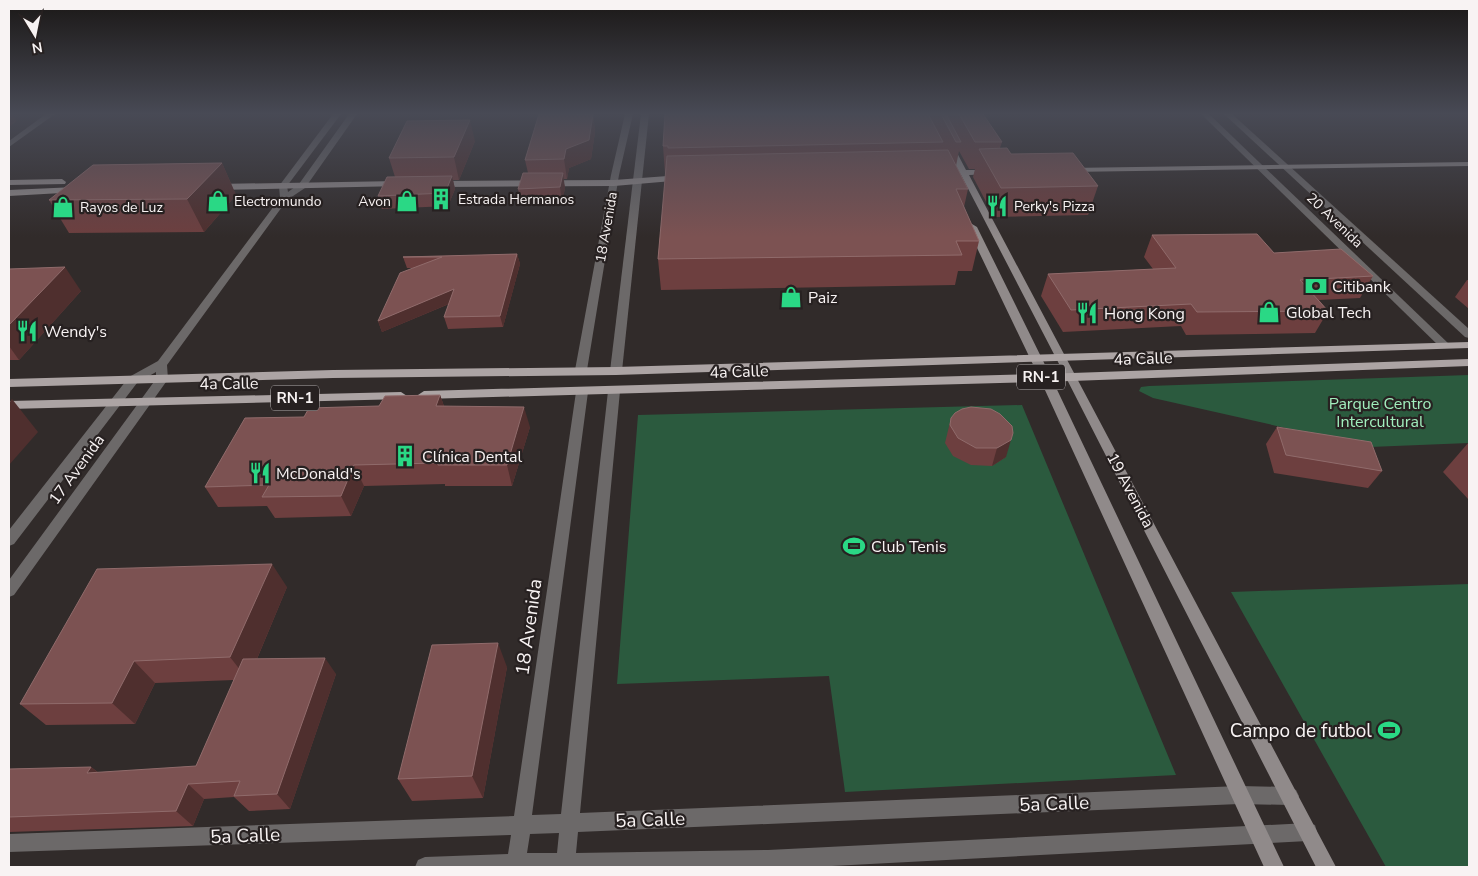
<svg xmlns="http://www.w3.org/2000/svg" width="1478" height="876" viewBox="0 0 1478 876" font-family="'Nunito Sans',sans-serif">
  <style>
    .green { fill: #2b5a3e }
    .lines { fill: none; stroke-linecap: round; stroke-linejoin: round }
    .street { fill: #6c6969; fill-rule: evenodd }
    .secondary { fill: #908a8a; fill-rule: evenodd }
    .primary { fill: #aca4a4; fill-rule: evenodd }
    .wall { fill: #6d3f3f }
    .shaded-wall { fill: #4f2f2e }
    .building { fill: #7c5252; stroke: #906b6b }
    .labels { text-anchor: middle; stroke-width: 4.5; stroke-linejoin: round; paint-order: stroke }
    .far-poi-label { font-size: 14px; fill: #f8f3f3; stroke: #272121; text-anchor: start }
    .far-street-label { font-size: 14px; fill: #f8f3f3; stroke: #272121 }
    .shield { fill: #272121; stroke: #b9b4b4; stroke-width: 1 }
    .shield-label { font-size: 15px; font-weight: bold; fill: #f8f3f3 }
    .poi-label { font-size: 16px; fill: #f8f3f3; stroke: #272121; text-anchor: start }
    .street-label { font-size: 16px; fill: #f8f3f3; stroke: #272121 }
    .park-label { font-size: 16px; fill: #a1eebd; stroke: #272121 }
    .near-street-label { font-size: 19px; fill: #f8f3f3; stroke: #272121 }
    .near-poi-label { font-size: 19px; fill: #f8f3f3; stroke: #272121; text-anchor: end }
  </style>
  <rect width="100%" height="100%" fill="#312b2a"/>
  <!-- green -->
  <g class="green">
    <polygon points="1469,375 1469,443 1370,447 1153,398 1139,391 1141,387 1149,386"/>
    <polygon points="1022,405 1176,775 845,792 829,676 617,684 638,415"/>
    <polygon points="1469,584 1469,867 1386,867 1231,592"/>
  </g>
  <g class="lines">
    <!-- street -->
    <g class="street">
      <polygon points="46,114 55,114 9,147 9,141"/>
      <polygon points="333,114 341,114 287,186 288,192 299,184 349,114 357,114 305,188 287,200 167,365 168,379 166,382 14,595 9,597 9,580 156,379 156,372 137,383 14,544 9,546 9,530 129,377 158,361 280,198 279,186"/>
      <polygon points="625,114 633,114 619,175 587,370 581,374 575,370 611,175"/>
      <polygon points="641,114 649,114 622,371 616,375 610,371"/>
      <polygon points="1201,114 1209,114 1449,344 1451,346 1449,348 1441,348"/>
      <polygon points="1224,114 1232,114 1469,329 1469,338 1465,337"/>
      <path d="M614,387L620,391L580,813L1239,786L1290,787L1296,790L1299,796L1296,802L1290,805L1239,804L578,832L576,853L768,850L1308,823L1315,825L1317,832L1315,839L1308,841L813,867H415L418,860L425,857L508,854L511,835L9,852V834L514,816L576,392L582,388L588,392L532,815L561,814L608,391ZM559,833L557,853H527L530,834Z"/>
    </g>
    <!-- secondary -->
    <g class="secondary">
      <polygon points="947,145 953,145 966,170 991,170 995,172 991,174 969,175 1336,867 1316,867 1056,358 961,175 943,175 939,173 943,171 958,170 946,147"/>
      <polygon points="1469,162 1469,166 1068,172 1064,170 1068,168"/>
      <polygon points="681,175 685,178 684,180 614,186 439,187 435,184 439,181 614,180"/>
      <polygon points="62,179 66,182 65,184 9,185 9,180"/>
      <polygon points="399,181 402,182 402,186 216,190 212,187 216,184"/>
      <polygon points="76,187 80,190 79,192 9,196 9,190"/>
      <polygon points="972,224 977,227 1051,377 1284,867 1264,867 1039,377 967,227"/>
    </g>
    <!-- primary -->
    <g class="primary">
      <polygon points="1469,342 1469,348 616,375 333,378 9,387 9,379 333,370 616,367"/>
      <polygon points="1469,359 1469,366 1072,381 424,399 418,395 424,391 1072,373"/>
      <polygon points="401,392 407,396 405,399 9,409 9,401"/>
    </g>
  </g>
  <!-- wall -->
  <g class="wall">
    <polygon points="593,114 595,132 591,159 569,168 567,179 563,179 565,188 562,203 521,205 518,189 528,173 525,160 572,115"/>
    <polygon points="665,114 983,114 1002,142 1000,148 1011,154 1098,186 1088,215 994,217 973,177 975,169 969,169 959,151 956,166 968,189 964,207 979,241 972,271 958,271 955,285 661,290 658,259 666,173 665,173 663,146"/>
    <polygon points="475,141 459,180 453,180 455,189 448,206 382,209 378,196 395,177 389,158"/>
    <polygon points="222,163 236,195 204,232 69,233 49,200"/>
    <polygon points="1152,235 1274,253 1373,276 1360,298 1319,300 1328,311 1315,333 1186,335 1181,326 1063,332 1041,296 1048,274 1153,269 1144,257"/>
    <polygon points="517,254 520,264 503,327 448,329 444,317 449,304 382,332 378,321 415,268 407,268 403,257"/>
    <polygon points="9,269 81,291 19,360 9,360"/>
    <polygon points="1467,280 1469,280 1469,309 1455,297"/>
    <polygon points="440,395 444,406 530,427 512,486 445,486 445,484 364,486 351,516 275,518 267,506 218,507 205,487 304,417 379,406"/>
    <polygon points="971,407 1006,457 992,466 971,465 953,456 945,443 951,418"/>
    <polygon points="1277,427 1382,471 1368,488 1274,473 1266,444"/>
    <polygon points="1469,442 1469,500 1443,472"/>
    <polygon points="287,587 257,659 336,674 290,809 249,811 234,797 204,799 193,826 9,832 9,769 91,767 99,773 196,766 234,680 155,683 135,724 46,725 20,704"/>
    <polygon points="507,667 483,798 412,801 398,779"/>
  </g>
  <!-- shaded-wall -->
  <g class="shaded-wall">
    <polygon points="9,114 12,114 17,121 9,127"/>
    <polygon points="593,114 595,132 591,159 569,168 567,179 564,159 566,149"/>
    <polygon points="470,120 475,141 459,180 454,157"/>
    <polygon points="222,163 236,195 204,232 187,199"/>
    <polygon points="563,173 565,188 562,203 560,187"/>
    <polygon points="452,176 455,189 448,206 445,193"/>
    <polygon points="517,254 520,264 503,327 500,316"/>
    <polygon points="65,267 81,291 19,360 9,346 9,325"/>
    <polygon points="454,289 458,300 382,332 378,321"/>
    <polygon points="440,395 447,415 436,406"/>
    <polygon points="12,399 38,432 9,465 9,403"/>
    <polygon points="524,407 530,427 512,486 507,465"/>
    <polygon points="1013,433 1006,457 992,466 997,448"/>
    <polygon points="354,465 364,486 351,516 341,496"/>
    <polygon points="272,564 287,587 248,680 230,657"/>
    <polygon points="498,643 507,667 483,798 472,776"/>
    <polygon points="325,658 336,674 290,809 277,794"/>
    <polygon points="134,661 155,683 135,724 112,703"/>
    <polygon points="91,767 110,782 87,773"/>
    <polygon points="188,784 204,799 193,826 176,811"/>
  </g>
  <!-- building -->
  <g class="building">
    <polygon points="539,114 565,114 565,115 593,114 589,140 566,149 564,159 525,160"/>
    <polygon points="665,114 928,114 943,142 668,148 668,146 663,146"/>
    <polygon points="941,114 946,114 961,142 956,142"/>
    <polygon points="959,114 983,114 1002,142 975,142"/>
    <polygon points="470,120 454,157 389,158 407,121"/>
    <polygon points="1007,148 1011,154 1073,153 1098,186 1001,188 979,149"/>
    <polygon points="948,150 968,189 956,189 979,241 956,241 962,255 658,259 667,156"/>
    <polygon points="222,163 187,199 49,200 93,165"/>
    <polygon points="523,173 563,173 560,187 518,189"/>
    <polygon points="452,176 445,193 378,196 387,177"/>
    <polygon points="1257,234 1274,253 1341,249 1373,276 1300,280 1328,311 1197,312 1191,304 1071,310 1048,274 1176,268 1152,235"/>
    <polygon points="517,254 500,316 444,317 454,289 378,321 400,273 442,257 403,257"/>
    <polygon points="65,267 9,325 9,269"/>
    <polygon points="440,395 436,406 524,407 507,465 438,465 438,463 354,465 341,496 262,497 269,485 205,487 245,418 304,417 309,408 379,406 385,396"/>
    <polygon points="971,407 991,409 1000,414 1012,426 1013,433 1011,440 997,448 976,448 958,438 950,425 951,418 955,413 962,409"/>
    <polygon points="1277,427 1371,442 1382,471 1286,455"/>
    <polygon points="272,564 230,657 134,661 112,703 20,704 97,569"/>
    <polygon points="498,643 472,776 398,779 432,645"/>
    <polygon points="325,658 277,794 234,796 240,781 188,784 176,811 9,817 9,769 91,767 87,773 196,766 243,659"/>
  </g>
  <!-- sky -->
  <linearGradient id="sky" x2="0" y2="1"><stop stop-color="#1b1817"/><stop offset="0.48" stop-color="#484a55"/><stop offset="1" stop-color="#484a55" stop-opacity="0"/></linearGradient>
  <rect width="1478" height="237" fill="url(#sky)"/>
  <!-- icons -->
  <defs>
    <g id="building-bare" transform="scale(1.725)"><path d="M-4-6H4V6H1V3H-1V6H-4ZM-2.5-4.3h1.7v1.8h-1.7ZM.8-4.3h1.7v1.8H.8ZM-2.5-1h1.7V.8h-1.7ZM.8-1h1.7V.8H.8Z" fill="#2ad885" stroke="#272121" stroke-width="2.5" paint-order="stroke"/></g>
    <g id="shop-bare" transform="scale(1.725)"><path d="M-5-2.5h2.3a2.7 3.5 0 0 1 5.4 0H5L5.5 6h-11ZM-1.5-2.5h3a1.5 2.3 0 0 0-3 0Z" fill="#2ad885" stroke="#272121" stroke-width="2.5" paint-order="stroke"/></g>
    <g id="restaurant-bare" transform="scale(1.725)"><path d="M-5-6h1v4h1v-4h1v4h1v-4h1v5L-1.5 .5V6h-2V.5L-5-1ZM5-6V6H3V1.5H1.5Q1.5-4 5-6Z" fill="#2ad885" stroke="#272121" stroke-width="2.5" paint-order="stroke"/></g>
    <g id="bank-bare" transform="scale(1.725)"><path d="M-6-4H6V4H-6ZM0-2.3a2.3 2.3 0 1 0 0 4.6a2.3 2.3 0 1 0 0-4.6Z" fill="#2ad885" stroke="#272121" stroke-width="2.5" paint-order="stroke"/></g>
    <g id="stadium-bare" transform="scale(1.725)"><path d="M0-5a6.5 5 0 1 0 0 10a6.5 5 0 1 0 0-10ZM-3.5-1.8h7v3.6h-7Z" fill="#2ad885" stroke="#272121" stroke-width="2.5" paint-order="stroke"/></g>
  </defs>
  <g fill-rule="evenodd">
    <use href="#building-bare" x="441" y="199"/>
    <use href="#shop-bare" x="218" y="201"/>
    <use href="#shop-bare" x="407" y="201"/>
    <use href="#restaurant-bare" x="997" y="206"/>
    <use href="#shop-bare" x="63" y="207"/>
    <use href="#bank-bare" x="1316" y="286"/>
    <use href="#shop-bare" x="791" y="297"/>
    <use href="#shop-bare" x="1269" y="312"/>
    <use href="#restaurant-bare" x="1087" y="313"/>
    <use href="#restaurant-bare" x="27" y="331"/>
    <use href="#building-bare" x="405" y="456"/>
    <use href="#restaurant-bare" x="260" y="473"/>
    <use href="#stadium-bare" x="854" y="546"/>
    <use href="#stadium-bare" x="1389" y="730"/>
  </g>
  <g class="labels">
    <!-- far-poi labels -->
    <g class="far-poi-label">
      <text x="458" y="204">Estrada Hermanos</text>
      <text x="234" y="206">Electromundo</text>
      <text x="391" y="206" text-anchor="end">Avon</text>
      <text x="1014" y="211">Perky's Pizza</text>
      <text x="80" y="212">Rayos de Luz</text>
    </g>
    <!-- far-street labels -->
    <g class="far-street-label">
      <text transform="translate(1335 220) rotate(44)" y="5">20 Avenida</text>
      <text transform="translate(606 227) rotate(-80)" y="5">18 Avenida</text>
    </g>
    <!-- shield labels -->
    <g class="shield">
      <rect x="1017" y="364.5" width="48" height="25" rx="4"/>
      <rect x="271" y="385.5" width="48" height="25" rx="4"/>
    </g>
    <g class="shield-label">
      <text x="1041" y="382">RN-1</text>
      <text x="295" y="403">RN-1</text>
    </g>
    <!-- poi labels -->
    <g class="poi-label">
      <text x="1332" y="292">Citibank</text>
      <text x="808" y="303">Paiz</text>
      <text x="1286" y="318">Global Tech</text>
      <text x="1104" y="319">Hong Kong</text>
      <text x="44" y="337">Wendy's</text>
      <text x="422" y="462">Clínica Dental</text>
      <text x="276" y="479">McDonald's</text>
      <text x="871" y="552">Club Tenis</text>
    </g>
    <!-- street labels -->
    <g class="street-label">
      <text transform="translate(1143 358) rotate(-2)" y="6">4a Calle</text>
      <text transform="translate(739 371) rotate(-2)" y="6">4a Calle</text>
      <text transform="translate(229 383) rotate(-1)" y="6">4a Calle</text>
      <text transform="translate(76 469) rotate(-54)" y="6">17 Avenida</text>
      <text transform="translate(1131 490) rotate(62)" y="6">19 Avenida</text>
    </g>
    <!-- park labels -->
    <g class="park-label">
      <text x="1380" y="409">Parque Centro<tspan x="1380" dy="18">Intercultural</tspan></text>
    </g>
    <!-- near-street labels -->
    <g class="near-street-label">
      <text transform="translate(528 627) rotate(-82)" y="7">18 Avenida</text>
      <text transform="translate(1054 803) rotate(-2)" y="7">5a Calle</text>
      <text transform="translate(650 819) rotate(-2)" y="7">5a Calle</text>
      <text transform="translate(245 835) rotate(-2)" y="7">5a Calle</text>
    </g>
    <!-- near-poi labels -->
    <g class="near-poi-label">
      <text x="1372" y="737">Campo de futbol</text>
    </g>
  </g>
  <!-- border -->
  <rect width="1478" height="876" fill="none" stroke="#f8f3f3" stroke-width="20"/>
  <!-- north arrow -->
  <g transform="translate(35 35) rotate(170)" stroke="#272121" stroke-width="4" paint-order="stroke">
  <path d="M0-4L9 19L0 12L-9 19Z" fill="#f8f3f3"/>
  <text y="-8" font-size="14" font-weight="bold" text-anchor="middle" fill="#f8f3f3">N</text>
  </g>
</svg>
